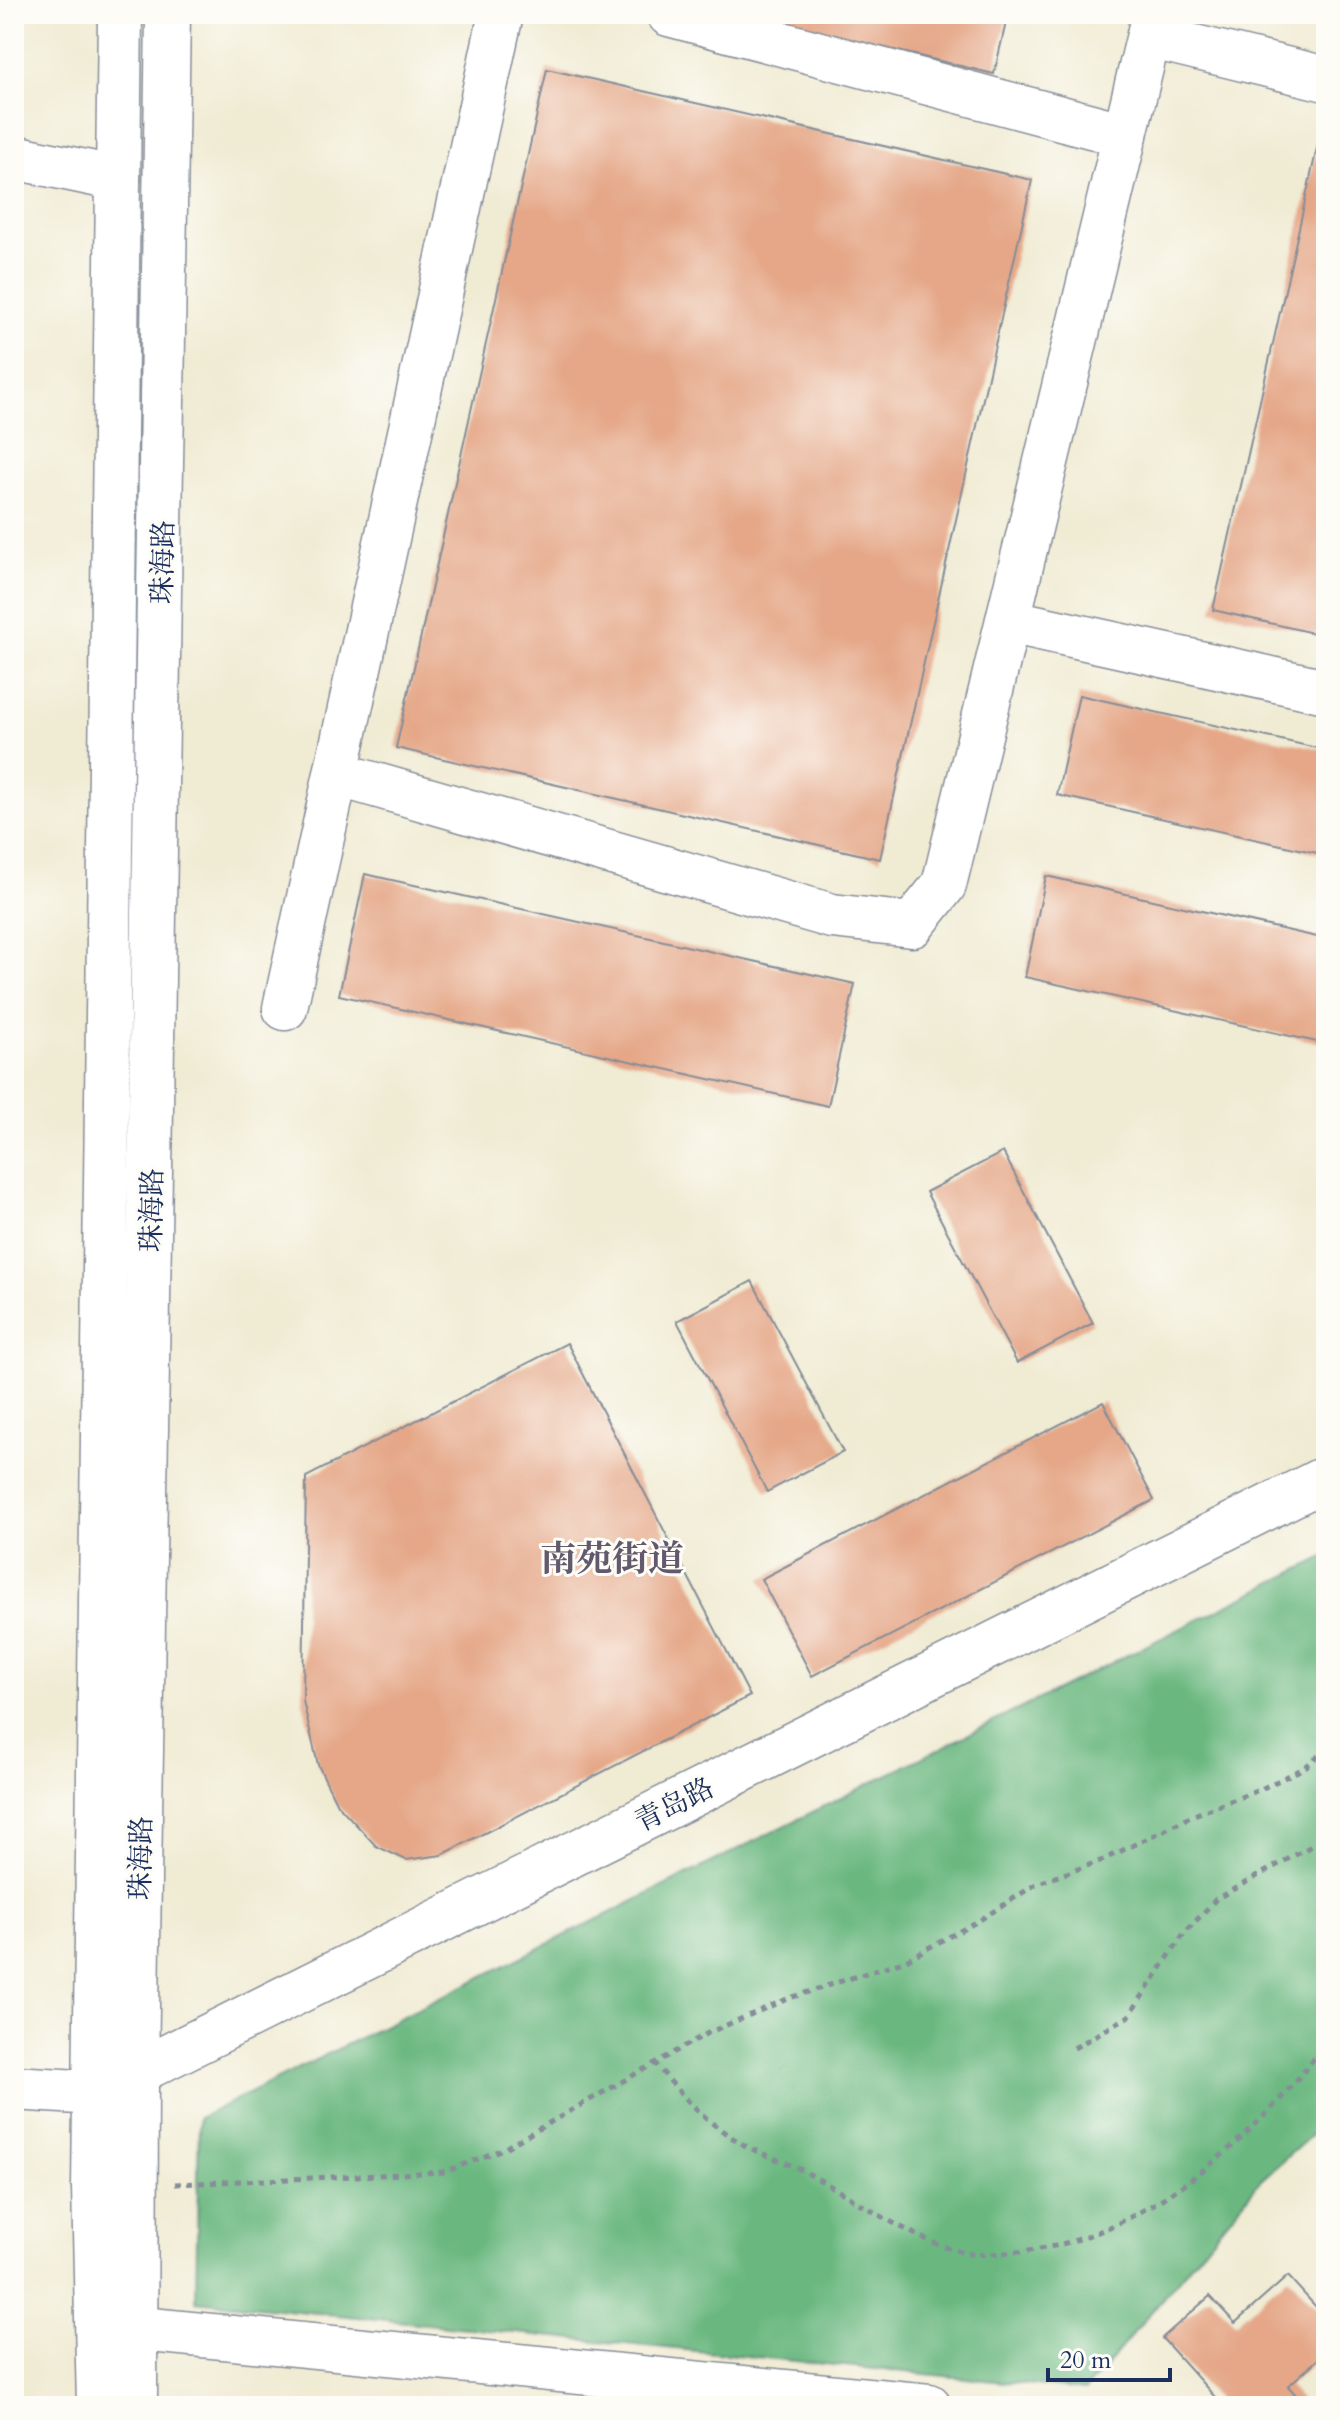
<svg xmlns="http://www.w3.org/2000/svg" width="1340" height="2420" viewBox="0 0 1340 2420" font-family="Cardo,'Noto Serif SC',serif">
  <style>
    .forest { fill: #6bb880; stroke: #43746f; stroke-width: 2 }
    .building { fill: #e5a788 }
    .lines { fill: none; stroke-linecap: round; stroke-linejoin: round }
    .minor-casing { stroke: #868d98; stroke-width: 47 }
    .major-casing { stroke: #868d98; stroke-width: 47 }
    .path { stroke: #868d98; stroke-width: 5; stroke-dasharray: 6 6; stroke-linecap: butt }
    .minor { stroke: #fff; stroke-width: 44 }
    .major { stroke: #fff; stroke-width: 44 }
    .labels { text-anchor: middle; stroke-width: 6; stroke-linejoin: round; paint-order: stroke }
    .street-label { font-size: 28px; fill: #1b2f5e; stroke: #fdfcf7 }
    .district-label { font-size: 36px; font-weight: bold; fill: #62596d; stroke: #fdfcf7 }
  </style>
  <rect width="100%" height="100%" fill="#fdfcf7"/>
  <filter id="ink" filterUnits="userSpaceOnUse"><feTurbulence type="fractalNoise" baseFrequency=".0125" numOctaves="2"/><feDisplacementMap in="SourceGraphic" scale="16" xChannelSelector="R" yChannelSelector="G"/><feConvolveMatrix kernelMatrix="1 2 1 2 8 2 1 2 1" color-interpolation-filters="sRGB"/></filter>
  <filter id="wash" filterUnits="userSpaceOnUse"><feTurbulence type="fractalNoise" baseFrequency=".006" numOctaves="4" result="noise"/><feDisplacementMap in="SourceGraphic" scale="32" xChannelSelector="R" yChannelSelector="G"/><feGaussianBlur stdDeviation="1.8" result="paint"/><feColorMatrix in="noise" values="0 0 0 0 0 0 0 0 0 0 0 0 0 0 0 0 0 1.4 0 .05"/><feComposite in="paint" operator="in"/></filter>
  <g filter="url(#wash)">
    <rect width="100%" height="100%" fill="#f0ebd3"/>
    <!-- forest -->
    <polygon class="forest" points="1326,1556 1326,2122 1261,2180 1086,2390 196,2301 199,2118"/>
    <g id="blocks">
      <!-- building -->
      <g class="building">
        <polygon points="745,14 1008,14 994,74"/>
        <polygon points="547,69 1032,180 880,859 396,748"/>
        <polygon points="1319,139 1326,141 1326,636 1213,610"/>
        <polygon points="1079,695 1326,750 1326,855 1057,795"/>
        <polygon points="365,874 855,984 828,1106 339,995"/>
        <polygon points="1046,876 1326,939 1326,1044 1025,977"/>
        <polygon points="1003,1152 1093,1323 1017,1363 926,1192"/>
        <polygon points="752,1281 843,1452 767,1492 677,1321"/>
        <polygon points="567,1343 750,1696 442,1855 406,1860 376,1846 337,1804 318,1765 303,1701 306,1477"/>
        <polygon points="1103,1402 1154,1500 812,1676 761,1579"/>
        <polygon points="1288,2276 1326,2318 1326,2352 1288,2386 1306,2406 1223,2406 1162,2338 1210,2296 1235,2323"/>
      </g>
    </g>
  </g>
  <g filter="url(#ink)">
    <use href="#blocks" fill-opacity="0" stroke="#868d98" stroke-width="2"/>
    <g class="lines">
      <!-- minor casing -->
      <g class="minor-casing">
        <g id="minor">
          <polyline points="669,14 1125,135"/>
          <polyline points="1149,36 1326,79"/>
          <polyline points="14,157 118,179"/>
          <polyline points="1008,621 1326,691"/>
          <polyline points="337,774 832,916 912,925 944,885 1154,14"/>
          <polyline points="285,1008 501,14"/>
          <polyline points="14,2088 95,2093 1326,1478"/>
          <polyline points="99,2325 929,2406"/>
        </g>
      </g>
      <!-- major casing -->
      <g class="major-casing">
        <g id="major">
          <polyline points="99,2406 94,2187 120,14"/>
          <polyline points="135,2406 136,2072 168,14"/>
        </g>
      </g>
      <!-- path -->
      <g class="path">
        <polyline points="1074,2048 1129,2016 1183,1935 1216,1899 1326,1838"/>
        <path d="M654,2062C681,2095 710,2127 748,2147C768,2157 790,2163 809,2174C859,2201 910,2239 965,2253C976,2256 990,2254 1002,2253C1128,2250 1255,2142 1326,2042"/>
        <polyline points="175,2184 445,2172 503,2149 708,2033 787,1999 906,1960 980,1920 1036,1884 1103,1860 1194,1815 1259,1790 1304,1768 1326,1749"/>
      </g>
      <!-- minor -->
      <use href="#minor" class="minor"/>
      <!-- major -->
      <use href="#major" class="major"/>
    </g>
  </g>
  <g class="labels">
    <!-- street labels -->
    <g class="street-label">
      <text transform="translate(162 562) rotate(-89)" y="10">珠海路</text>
      <text transform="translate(151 1210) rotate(-89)" y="10">珠海路</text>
      <text transform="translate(674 1804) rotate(-27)" y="10">青岛路</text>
      <text transform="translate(140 1858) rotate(-89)" y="10">珠海路</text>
    </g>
    <!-- district labels -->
    <g class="district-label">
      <text x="612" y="1571">南苑街道</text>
    </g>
  </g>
  <!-- margin -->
  <rect width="1340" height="2420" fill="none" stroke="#fdfcf7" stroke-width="48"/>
  <!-- scale -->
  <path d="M1048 2368v12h122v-12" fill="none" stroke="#1b2f5e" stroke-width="4"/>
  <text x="1060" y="2368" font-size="24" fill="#1b2f5e" stroke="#fdfcf7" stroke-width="6" paint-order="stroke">20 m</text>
</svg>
